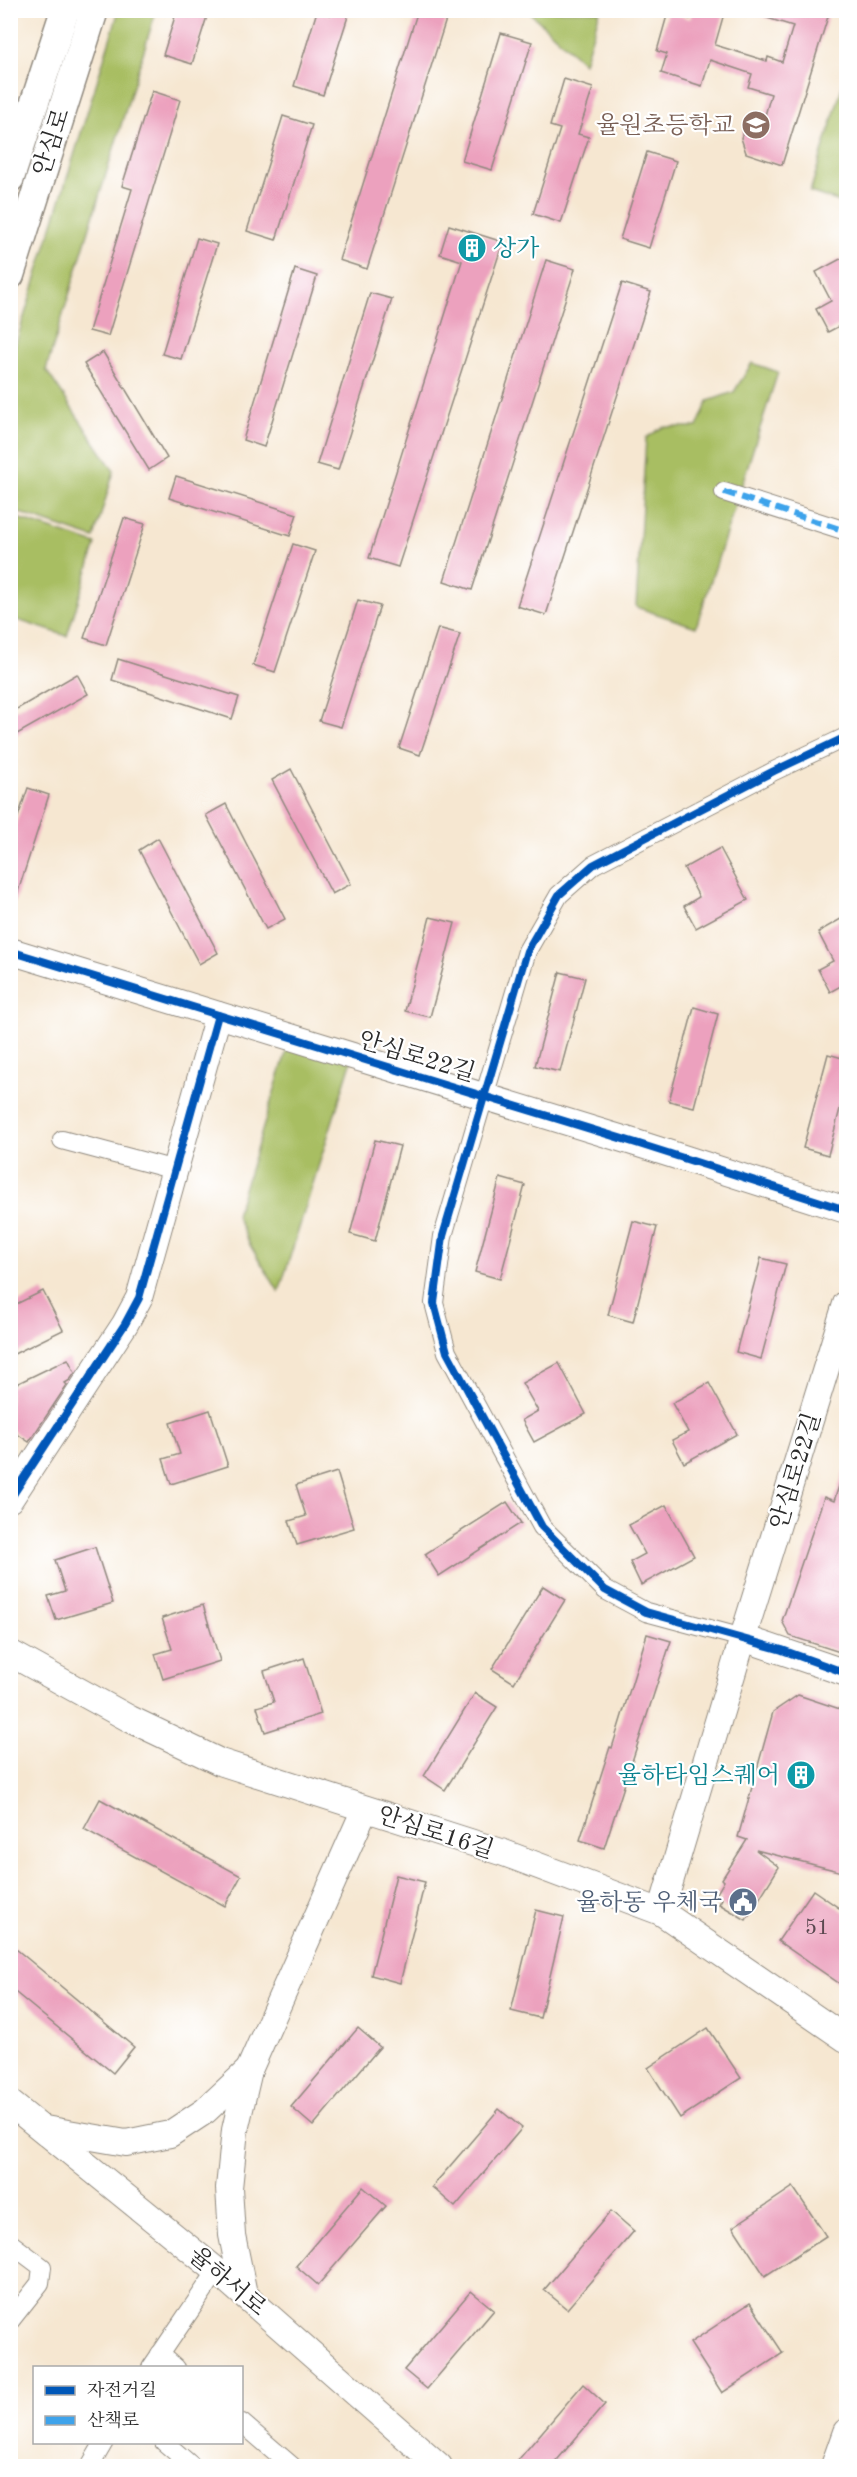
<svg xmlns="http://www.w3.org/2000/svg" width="857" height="2477" viewBox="0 0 857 2477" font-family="'Old Standard TT','Noto Serif KR',serif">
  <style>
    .green { fill: #a8be62; stroke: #6a7446; stroke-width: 1.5 }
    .building { fill: #eca1be }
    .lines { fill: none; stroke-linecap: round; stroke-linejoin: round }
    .street-casing { stroke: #90897e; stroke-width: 20 }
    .secondary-casing { stroke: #90897e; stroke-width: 28 }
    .primary-casing { stroke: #90897e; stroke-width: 31 }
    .street { stroke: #fff; stroke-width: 18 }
    .secondary { stroke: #fff; stroke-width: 26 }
    .primary { stroke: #fff; stroke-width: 28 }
    .quiet { stroke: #3ea3eb; stroke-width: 6; stroke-dasharray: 12 6; stroke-linecap: butt }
    .cycleway-casing { stroke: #fff; stroke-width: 11 }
    .cycleway { stroke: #0057b8; stroke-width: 8 }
    .labels { text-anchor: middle; stroke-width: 4.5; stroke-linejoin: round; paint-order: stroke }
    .number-label { font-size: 21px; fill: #5b4850 }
    .education-label { font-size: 24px; fill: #785e54; stroke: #fff; text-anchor: end }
    .street-label { font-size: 24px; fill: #2b2b2b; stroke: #fff }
    .culture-label { font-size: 24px; fill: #0d838f; stroke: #fff; text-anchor: start }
    .service-label { font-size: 24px; fill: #4e5e75; stroke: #fff; text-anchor: end }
  </style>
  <rect width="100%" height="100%" fill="#fff"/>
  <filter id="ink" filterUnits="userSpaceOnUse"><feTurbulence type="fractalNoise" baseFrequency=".0167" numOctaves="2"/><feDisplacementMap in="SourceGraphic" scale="12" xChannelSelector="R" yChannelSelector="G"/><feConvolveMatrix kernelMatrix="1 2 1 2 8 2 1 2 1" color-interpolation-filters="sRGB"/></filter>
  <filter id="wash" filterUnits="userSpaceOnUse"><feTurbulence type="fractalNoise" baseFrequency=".008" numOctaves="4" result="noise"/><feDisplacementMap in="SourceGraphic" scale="24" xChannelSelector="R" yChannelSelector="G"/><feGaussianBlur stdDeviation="1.35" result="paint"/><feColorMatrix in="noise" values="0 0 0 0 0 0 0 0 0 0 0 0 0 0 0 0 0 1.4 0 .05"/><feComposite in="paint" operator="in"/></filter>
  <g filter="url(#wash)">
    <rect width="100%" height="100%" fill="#f6e7d1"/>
    <!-- green -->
    <g class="green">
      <polygon points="119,10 156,11 46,370 114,471 94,538 11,510 11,359"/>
      <polygon points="528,11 600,11 584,63"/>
      <polygon points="846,75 846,204 810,192"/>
      <polygon points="752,363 778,372 696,627 636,607 646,438 663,427 697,427 708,401 734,392"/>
      <polygon points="11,516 96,544 67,636 11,618"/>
      <polygon points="291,1037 353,1056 279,1292 251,1247 236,1215"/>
    </g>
    <g id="blocks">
      <!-- building -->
      <g class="building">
        <polygon points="177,10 209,10 192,64 163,55"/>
        <polygon points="331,10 350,10 323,95 294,86 317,11 330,15"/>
        <polygon points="418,10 449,10 367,269 339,260"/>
        <polygon points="693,10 725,10 715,45 767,61 768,57 782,62 793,26 754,14 755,10 830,10 782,165 746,153 741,138 746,122 762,126 771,94 748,87 752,74 710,60 702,86 661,73 667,54 657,51 668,12 690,19"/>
        <polygon points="501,33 532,42 492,170 462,161"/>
        <polygon points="564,79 593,88 578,134 589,137 561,223 533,214 560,129 550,126"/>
        <polygon points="152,91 180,100 108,336 89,331 132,189 122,186"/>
        <polygon points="283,116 312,125 276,240 247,231"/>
        <polygon points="647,152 676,161 649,248 620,239"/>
        <polygon points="449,225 503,242 398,567 369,558 462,261 440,254"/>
        <polygon points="197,238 217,244 181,359 162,354"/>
        <polygon points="846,256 846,330 843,324 828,332 816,309 831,301 816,272"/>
        <polygon points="546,260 575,269 472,590 444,581"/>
        <polygon points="295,269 317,276 264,447 243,440"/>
        <polygon points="622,283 651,292 546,615 517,606"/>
        <polygon points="370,293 392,299 338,470 317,464"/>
        <polygon points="103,352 167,458 149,470 84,364"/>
        <polygon points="176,476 297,514 290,536 169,498"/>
        <polygon points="124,518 145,524 106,645 84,638"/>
        <polygon points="293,544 315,551 275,672 253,665"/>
        <polygon points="358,600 380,606 341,727 319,721"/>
        <polygon points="438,628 460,634 420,755 399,748"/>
        <polygon points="118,659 239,697 232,719 112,680"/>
        <polygon points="77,674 88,694 10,738 10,713"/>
        <polygon points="291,769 351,884 332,894 272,780"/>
        <polygon points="28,788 49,795 14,904 10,904 10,840"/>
        <polygon points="226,804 285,919 266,929 206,815"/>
        <polygon points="158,838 218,953 199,964 139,850"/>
        <polygon points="720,848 748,900 696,928 684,906 699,897 684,868"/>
        <polygon points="846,916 846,985 846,983 830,992 818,969 833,961 818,932"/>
        <polygon points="430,917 455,923 430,1017 405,1011"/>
        <polygon points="560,972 585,978 560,1072 535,1066"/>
        <polygon points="694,1007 718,1014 694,1107 669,1101"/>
        <polygon points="828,1054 846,1059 846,1086 828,1155 803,1148"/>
        <polygon points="375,1140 400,1146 375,1241 350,1234"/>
        <polygon points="500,1178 525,1185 500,1279 475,1272"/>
        <polygon points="633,1221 657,1227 633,1322 608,1315"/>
        <polygon points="761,1258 786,1264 761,1359 736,1352"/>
        <polygon points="43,1291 63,1330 10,1356 10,1307"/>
        <polygon points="68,1359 75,1373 70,1380 65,1383 67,1385 29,1442 10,1429 10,1387"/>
        <polygon points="559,1363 586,1414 534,1442 522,1420 538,1411 522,1383"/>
        <polygon points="709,1383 737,1434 684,1463 672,1440 688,1432 672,1403"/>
        <polygon points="210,1410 228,1466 171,1484 163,1459 180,1454 170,1423"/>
        <polygon points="844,1471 846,1472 846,1654 790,1636 782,1621 824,1497 834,1501"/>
        <polygon points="337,1472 354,1528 297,1545 289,1521 306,1516 296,1485"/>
        <polygon points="507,1502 521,1523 439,1576 425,1554"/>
        <polygon points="666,1505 694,1556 641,1585 630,1562 645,1554 629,1525"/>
        <polygon points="95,1547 113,1603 56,1620 48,1596 65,1591 55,1560"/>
        <polygon points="543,1586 565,1600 514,1683 492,1669"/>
        <polygon points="203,1605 220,1661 163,1679 155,1654 172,1649 162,1618"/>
        <polygon points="647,1634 671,1641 604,1848 580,1840 610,1747 612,1748"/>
        <polygon points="304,1658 321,1714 265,1732 257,1707 274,1702 264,1671"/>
        <polygon points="475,1693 497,1707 445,1790 424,1776"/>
        <polygon points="798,1695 846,1711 846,1873 756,1850 779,1867 746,1920 719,1904 722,1899 716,1895 724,1881 722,1879 747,1840 738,1837 773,1712"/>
        <polygon points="100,1799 241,1876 225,1906 84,1829"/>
        <polygon points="396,1875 425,1882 400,1983 371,1975"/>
        <polygon points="813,1890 846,1913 846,1988 778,1941"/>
        <polygon points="536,1910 564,1917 540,2018 511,2011"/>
        <polygon points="10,1944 134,2047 113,2073 10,1988"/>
        <polygon points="358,2028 380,2047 313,2126 291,2107"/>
        <polygon points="708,2028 741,2078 680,2118 648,2068"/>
        <polygon points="499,2109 522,2128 455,2207 432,2187"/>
        <polygon points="363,2187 386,2206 318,2285 296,2266"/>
        <polygon points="793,2187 826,2236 765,2276 733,2227"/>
        <polygon points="611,2211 634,2231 567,2309 544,2290"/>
        <polygon points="471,2291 494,2310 427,2389 404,2370"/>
        <polygon points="750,2303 783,2353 722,2393 690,2343"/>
        <polygon points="583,2384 605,2404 552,2466 513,2466"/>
      </g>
    </g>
  </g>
  <g filter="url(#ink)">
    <use href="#blocks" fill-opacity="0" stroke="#90897e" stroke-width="1.5"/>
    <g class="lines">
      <!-- street casing -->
      <g class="street-casing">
        <g id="street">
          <polyline points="724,492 846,531"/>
          <polyline points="62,1140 175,1170"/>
          <polyline points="743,1638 646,1612 605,1590 542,1527 447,1352 434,1303 443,1236 527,951 559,895 593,865 774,771 846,737"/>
          <polyline points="10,2243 42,2267 40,2283 10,2321"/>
          <polyline points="160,2354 176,2368"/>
          <polyline points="151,2368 217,2271"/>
          <polyline points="242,2423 292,2466"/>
          <polyline points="164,2442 192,2466"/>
          <polyline points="90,2466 104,2442"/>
        </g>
      </g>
      <!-- secondary casing -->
      <g class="secondary-casing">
        <g id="secondary">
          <polyline points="10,951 636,1143 846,1210"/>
          <polyline points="10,1499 125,1324 139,1298 218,1015"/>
          <polyline points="743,1638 846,1673"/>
          <polyline points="10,1653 130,1719 220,1762 504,1853 661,1912 846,2039"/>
          <polyline points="661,1912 748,1621 846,1304"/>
          <polyline points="10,2103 217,2271 439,2466"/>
          <polyline points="45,2129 126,2143 170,2134 205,2111 249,2070"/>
          <polyline points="244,2294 232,2235 229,2188 235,2130 249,2070 365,1809"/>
          <polyline points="834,2466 846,2432"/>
        </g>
      </g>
      <!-- primary casing -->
      <g class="primary-casing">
        <g id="primary">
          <polyline points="10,178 65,10"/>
          <polyline points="10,275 94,10"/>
        </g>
      </g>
      <!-- street -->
      <use href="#street" class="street"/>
      <!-- secondary -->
      <use href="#secondary" class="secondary"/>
      <!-- primary -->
      <use href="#primary" class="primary"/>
      <!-- quiet -->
      <polyline class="quiet" points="724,492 846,531"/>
      <!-- cycleway casing -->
      <g class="cycleway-casing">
        <g id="cycleway">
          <polyline points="846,737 774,771 593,865 559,895 527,951 443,1236 434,1303 447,1352 542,1527 605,1590 646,1612 782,1650 846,1673"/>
          <polyline points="10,951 636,1143 846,1210"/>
          <polyline points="10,1499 125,1324 139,1298 218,1015"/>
        </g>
      </g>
      <!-- cycleway -->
      <use href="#cycleway" class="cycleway"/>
    </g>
  </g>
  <!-- icons -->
  <defs>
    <g id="school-disc" transform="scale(1.5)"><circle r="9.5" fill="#8d6e63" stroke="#fff"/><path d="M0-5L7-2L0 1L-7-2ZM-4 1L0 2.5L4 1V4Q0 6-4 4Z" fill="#fff"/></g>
    <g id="building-disc" transform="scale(1.5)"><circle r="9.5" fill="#0f9aa8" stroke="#fff"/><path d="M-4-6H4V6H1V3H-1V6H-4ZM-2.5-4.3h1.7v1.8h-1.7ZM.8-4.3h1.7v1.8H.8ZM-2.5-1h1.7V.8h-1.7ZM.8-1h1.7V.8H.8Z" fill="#fff"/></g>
    <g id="civic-disc" transform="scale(1.5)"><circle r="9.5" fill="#5c6f8a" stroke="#fff"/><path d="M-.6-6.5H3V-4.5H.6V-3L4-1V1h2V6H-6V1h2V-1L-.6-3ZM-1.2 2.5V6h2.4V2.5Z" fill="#fff"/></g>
  </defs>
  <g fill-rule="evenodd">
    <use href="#school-disc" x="756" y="125"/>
    <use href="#building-disc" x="472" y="248"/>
    <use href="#building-disc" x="801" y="1775"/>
    <use href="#civic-disc" x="743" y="1902"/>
  </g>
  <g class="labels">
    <!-- number labels -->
    <g class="number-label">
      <text x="817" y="1934">51</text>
    </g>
    <!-- education labels -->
    <g class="education-label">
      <text x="735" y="133">율원초등학교</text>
    </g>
    <!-- street labels -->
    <g class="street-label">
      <text transform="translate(51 142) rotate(-72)" y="8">안심로</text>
      <text transform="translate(417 1056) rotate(17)" y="8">안심로22길</text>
      <text transform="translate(795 1471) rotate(-73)" y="8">안심로22길</text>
      <text transform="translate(436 1832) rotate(18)" y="8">안심로16길</text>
      <text transform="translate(228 2281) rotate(40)" y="8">율하서로</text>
    </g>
    <!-- culture labels -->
    <g class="culture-label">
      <text x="493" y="256">상가</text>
      <text x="780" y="1783" text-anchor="end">율하타임스퀘어</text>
    </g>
    <!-- service labels -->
    <g class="service-label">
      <text x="722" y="1910">율하동 우체국</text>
    </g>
  </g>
  <!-- margin -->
  <rect width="857" height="2477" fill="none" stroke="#fff" stroke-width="36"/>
  <!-- legend -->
  <rect x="33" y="2366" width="210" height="78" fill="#ffffff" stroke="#aaaaaa" stroke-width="1.5"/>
  <rect x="45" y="2386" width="30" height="9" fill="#0057b8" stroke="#aaaaaa" stroke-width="1.5"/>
  <text x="87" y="2396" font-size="18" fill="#2b2b2b">자전거길</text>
  <rect x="45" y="2416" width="30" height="9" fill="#3ea3eb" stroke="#aaaaaa" stroke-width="1.5"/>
  <text x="87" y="2426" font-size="18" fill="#2b2b2b">산책로</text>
</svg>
